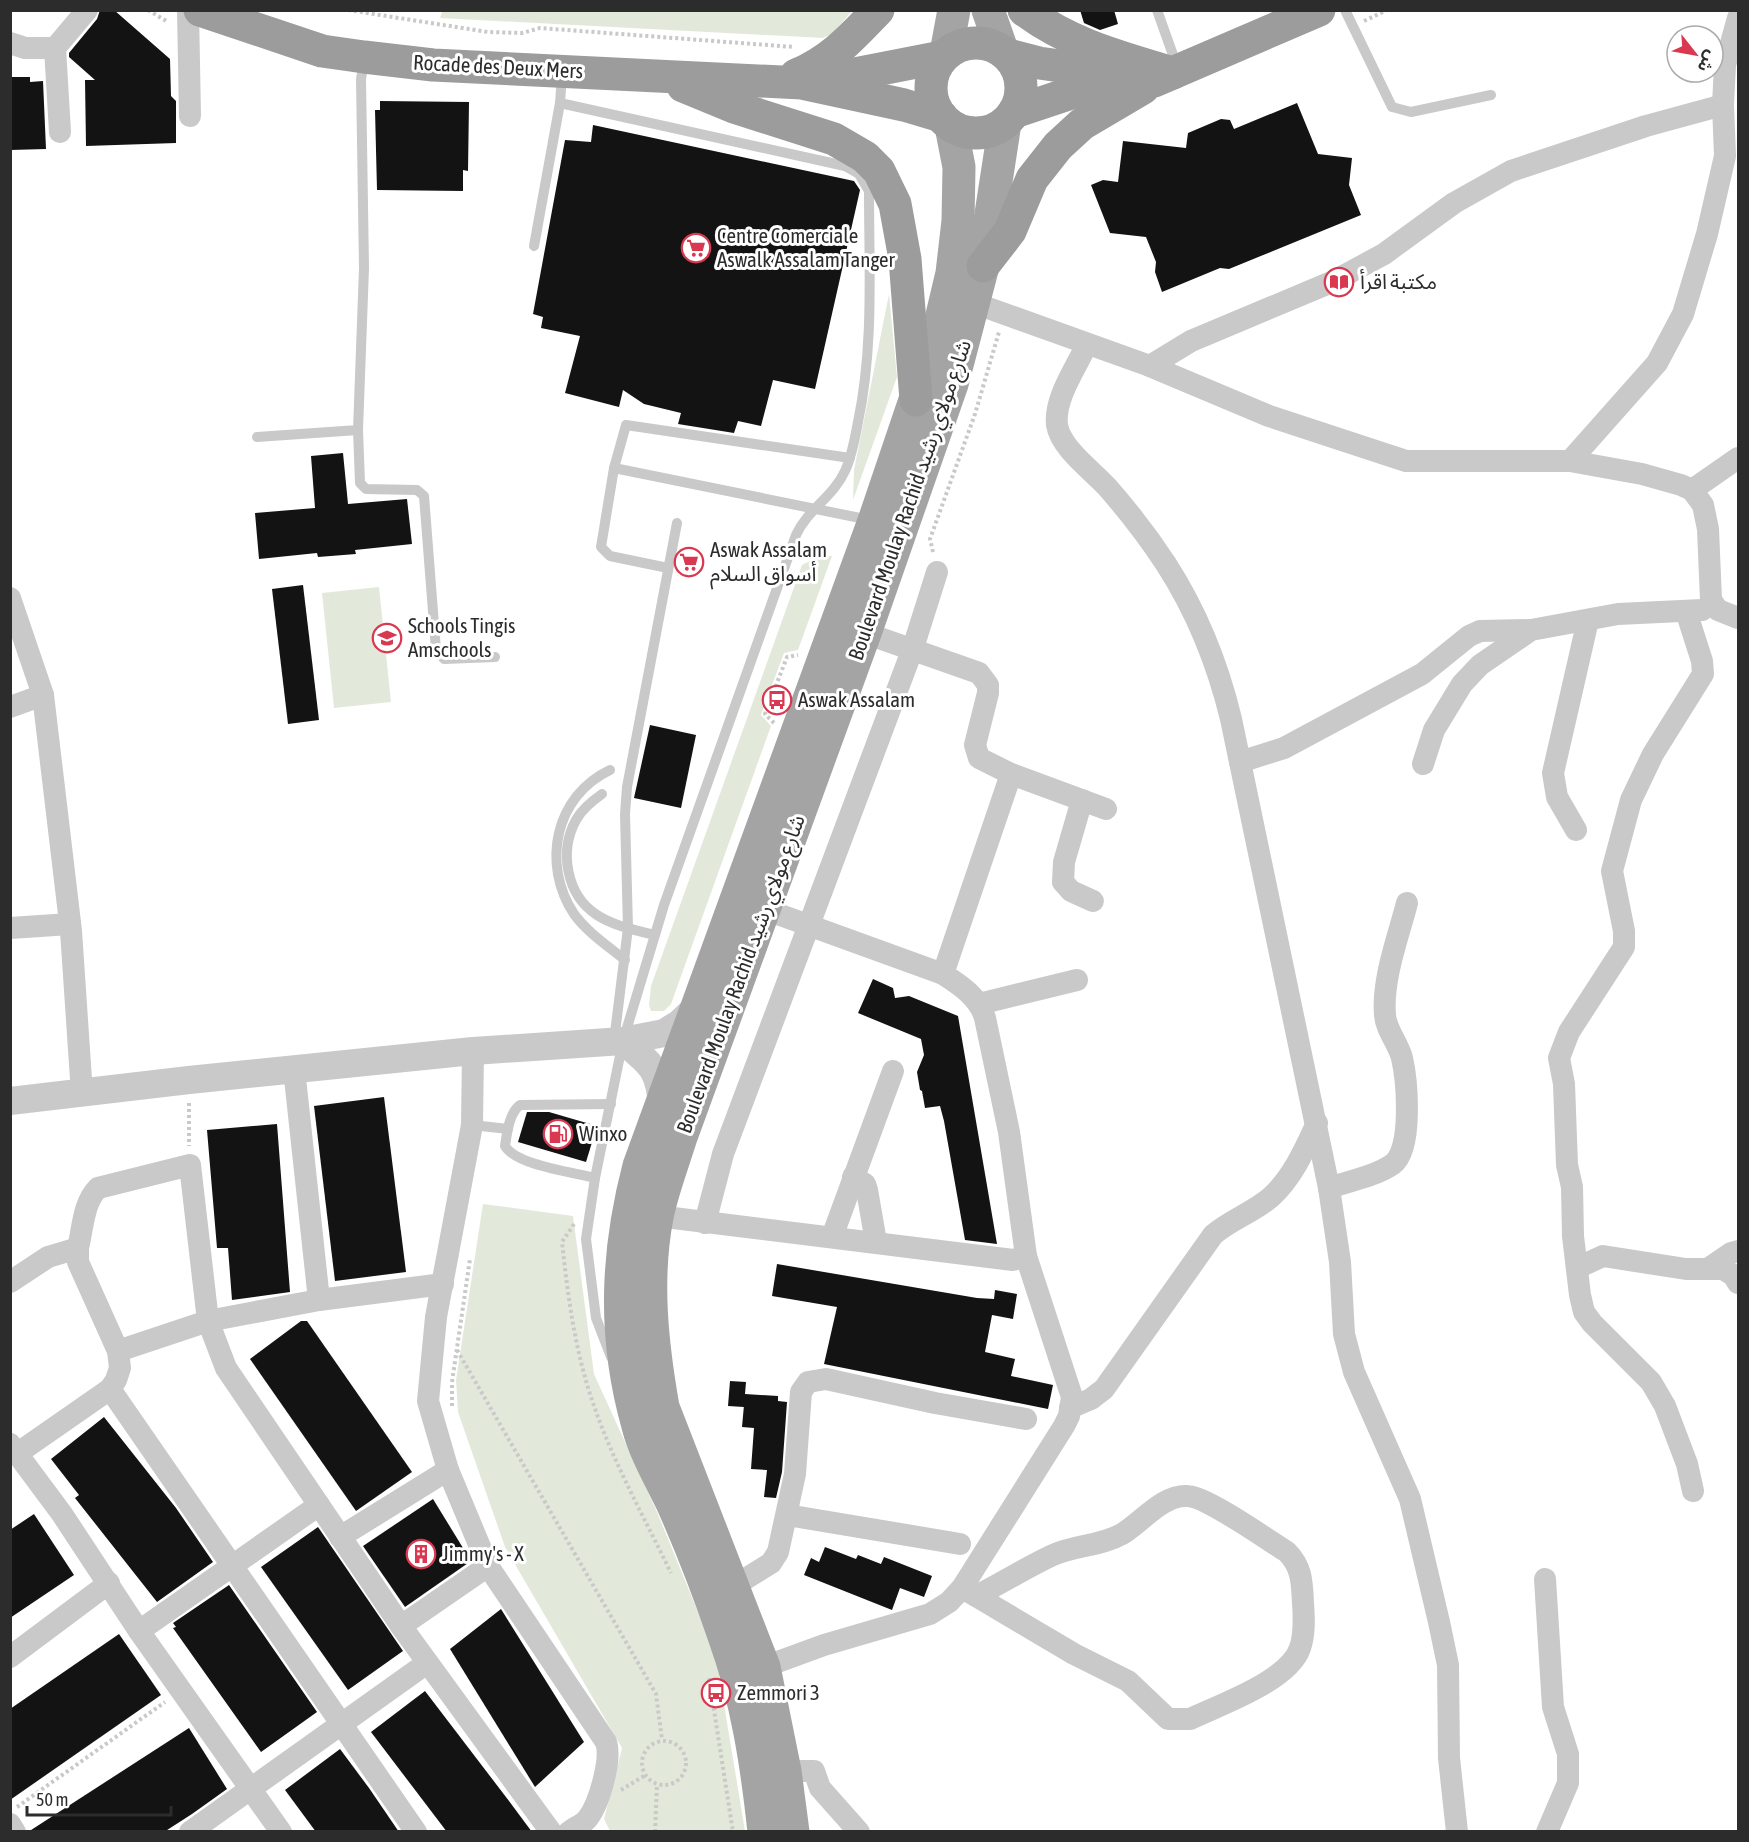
<svg xmlns="http://www.w3.org/2000/svg" width="1749" height="1842" viewBox="0 0 1749 1842" font-family="'Asap Condensed','Noto Sans Arabic',sans-serif">
  <style>
    .green { fill: #e3e9da }
    .building { fill: #131313 }
    .lines { fill: none; stroke-linecap: round; stroke-linejoin: round }
    .path { stroke: #c9c9c9; stroke-width: 4; stroke-dasharray: 3 3; stroke-linecap: butt }
    .service { stroke: #c9c9c9; stroke-width: 10 }
    .minor { stroke: #c9c9c9; stroke-width: 22 }
    .tertiary { stroke: #c9c9c9; stroke-width: 28 }
    .primary { stroke: #a4a4a4; stroke-width: 33 }
    .trunk { stroke: #9c9c9c; stroke-width: 33 }
    .labels { text-anchor: middle; stroke-width: 6; stroke-linejoin: round; paint-order: stroke }
    .street-label { font-size: 21px; fill: #2c2c2c; stroke: #fff }
    .poi-label { font-size: 21px; fill: #2c2c2c; stroke: #fff; text-anchor: start }
  </style>
  <rect width="100%" height="100%" fill="#fff"/>
  <!-- green -->
  <g class="green">
    <polygon points="443,10 850,10 851,12 832,34 823,38 440,18"/>
    <polygon points="889,294 897,377 853,500 854,470"/>
    <polygon points="819,556 832,556 798,650 784,653 761,715 771,726 671,1004 664,1011 651,1011 649,1005 651,986 802,565"/>
    <polygon points="379,587 391,702 334,708 322,593"/>
    <polygon points="483,1204 573,1216 594,1374 657,1512 716,1656 745,1831 610,1831 604,1819 622,1748 505,1547 458,1412 456,1380"/>
  </g>
  <!-- building -->
  <g class="building">
    <polygon points="100,10 114,10 170,59 171,96 176,101 176,143 86,146 85,80 95,80 69,57 69,53 97,19"/>
    <polygon points="1080,10 1114,10 1118,24 1100,30 1084,23"/>
    <polygon points="10,77 30,77 30,82 43,81 46,149 10,150"/>
    <polygon points="380,101 469,102 468,171 463,170 463,191 377,190 375,110 380,110"/>
    <polygon points="1297,103 1318,154 1352,158 1349,185 1361,215 1229,269 1220,268 1162,292 1155,272 1156,262 1146,237 1110,233 1091,185 1103,180 1118,182 1123,141 1186,148 1188,133 1221,119 1230,120 1234,129"/>
    <polygon points="593,125 854,181 860,190 815,389 773,380 761,426 738,421 734,433 678,424 681,413 644,404 623,390 619,407 565,393 580,336 541,328 543,317 533,314 565,140 591,142"/>
    <polygon points="343,453 348,504 407,499 412,544 355,550 356,554 318,557 317,553 259,559 255,513 315,508 311,456"/>
    <polygon points="303,585 319,720 288,724 272,589"/>
    <polygon points="650,725 696,735 681,808 634,798"/>
    <polygon points="873,979 893,988 895,998 909,996 958,1016 997,1244 965,1240 944,1121 940,1106 925,1108 922,1091 920,1090 917,1072 924,1055 921,1039 858,1013"/>
    <polygon points="384,1097 406,1272 335,1281 314,1106"/>
    <polygon points="527,1112 549,1112 597,1126 586,1162 518,1142"/>
    <polygon points="277,1124 290,1292 232,1300 228,1248 217,1248 207,1130"/>
    <polygon points="777,1264 977,1298 994,1299 995,1290 1017,1294 1013,1319 992,1315 985,1352 1015,1359 1011,1376 1053,1385 1048,1409 824,1364 837,1307 772,1296"/>
    <polygon points="301,1321 307,1321 412,1472 356,1511 250,1359"/>
    <polygon points="730,1381 746,1382 745,1394 778,1396 778,1401 787,1402 782,1472 776,1498 764,1497 767,1470 751,1469 754,1428 742,1427 744,1405 744,1407 728,1406"/>
    <polygon points="104,1417 176,1508 213,1562 157,1602 75,1498 79,1495 51,1459"/>
    <polygon points="433,1499 471,1561 405,1607 363,1546"/>
    <polygon points="34,1514 74,1575 10,1618 10,1530"/>
    <polygon points="318,1527 403,1651 348,1690 261,1567"/>
    <polygon points="825,1547 856,1559 858,1555 881,1564 884,1557 932,1576 924,1597 900,1588 892,1610 804,1575 811,1558 819,1562"/>
    <polygon points="229,1585 317,1712 261,1752 173,1628 176,1627 173,1623"/>
    <polygon points="501,1609 584,1742 535,1787 450,1649"/>
    <polygon points="119,1634 161,1695 10,1800 10,1709"/>
    <polygon points="425,1691 509,1801 532,1832 447,1832 371,1732"/>
    <polygon points="189,1728 227,1789 192,1814 164,1832 28,1832"/>
    <polygon points="340,1749 369,1788 399,1832 316,1832 285,1790"/>
  </g>
  <g class="lines">
    <!-- path -->
    <g class="path">
      <polyline points="148,10 168,22"/>
      <polyline points="348,10 488,32 522,33 540,28 794,47"/>
      <polyline points="1364,21 1387,10"/>
      <polyline points="933,552 930,539 975,414 999,332"/>
      <polyline points="774,723 765,714 787,657 798,655"/>
      <polyline points="189,1103 189,1146"/>
      <path d="M574,1224L562,1242C568,1297 575,1351 593,1403C613,1462 644,1517 671,1573"/>
      <polyline points="457,1350 656,1694 662,1740"/>
      <polyline points="452,1406 452,1382 470,1259"/>
      <polyline points="709,1678 733,1832"/>
      <circle cx="664" cy="1763" r="22"/>
      <polyline points="621,1790 644,1776"/>
      <polyline points="17,1807 165,1702"/>
      <polyline points="655,1832 657,1785"/>
    </g>
    <!-- service -->
    <g class="service">
      <polyline points="1157,10 1178,69"/>
      <polyline points="1345,10 1392,107 1411,112 1491,95"/>
      <path d="M560,103L845,166L859,174L869,191C869,268 874,346 858,422C855,438 852,456 845,471C833,497 808,509 796,535L664,905L623,1041L595,1178L586,1239L596,1318L611,1357"/>
      <polyline points="534,246 560,103 562,75"/>
      <polyline points="358,430 360,483 366,489 417,490 424,496 436,650 444,659 495,657"/>
      <polyline points="257,437 358,430 364,268 361,79 364,61"/>
      <polyline points="614,468 870,520"/>
      <polyline points="668,568 610,556 601,547 614,468 626,425 850,458"/>
      <path d="M610,770C555,796 541,864 574,914C587,932 608,946 625,960"/>
      <path d="M602,794C592,801 582,809 576,820C559,851 566,895 597,915C614,926 635,930 654,935"/>
      <polyline points="614,1041 628,928 625,814 627,787 677,523"/>
      <polyline points="472,1125 508,1129"/>
      <path d="M595,1178C572,1172 516,1165 505,1146C507,1133 509,1113 520,1105L611,1104"/>
    </g>
    <!-- minor -->
    <g class="minor">
      <polyline points="188,10 190,116"/>
      <polyline points="10,43 25,48 55,48 87,10"/>
      <polyline points="55,48 60,132"/>
      <polyline points="974,303 1150,366 1269,416 1406,461 1570,461 1642,474 1681,485 1692,490 1703,505 1708,529 1711,600 1718,610 1738,618"/>
      <path d="M1087,344C1076,368 1054,398 1057,425C1061,449 1093,471 1108,488C1129,512 1149,538 1166,564C1197,612 1218,665 1231,719L1329,1188L1340,1262L1344,1334L1354,1372L1410,1499L1439,1622L1448,1665L1449,1758L1457,1832"/>
      <polyline points="1150,366 1191,341 1334,281 1384,254 1454,203 1511,171 1646,126 1723,105"/>
      <polyline points="1570,461 1657,363 1683,314 1707,234 1725,156 1723,105 1725,65 1738,18"/>
      <polyline points="1692,490 1738,458"/>
      <polyline points="10,598 43,695 71,931 82,1094"/>
      <polyline points="1686,611 1702,661 1703,674 1653,754 1631,800 1612,871 1624,931 1624,947 1569,1032 1559,1058 1564,1084 1567,1165 1572,1187 1573,1236 1580,1295 1584,1312 1592,1323 1651,1382 1665,1406 1687,1464 1693,1491"/>
      <polyline points="865,633 979,673 988,685 988,693 975,745 979,758 1011,774 1106,809"/>
      <polyline points="10,707 43,695"/>
      <polyline points="1240,762 1284,748 1422,674 1469,636 1480,631 1531,630"/>
      <polyline points="1423,764 1434,730 1462,684 1480,665 1531,630 1618,614 1702,610"/>
      <polyline points="1082,800 1064,862 1063,882 1071,891 1093,901"/>
      <polyline points="1576,830 1557,797 1553,773 1588,620"/>
      <polyline points="10,928 70,924"/>
      <polyline points="943,974 1011,774"/>
      <polyline points="979,1004 1077,980"/>
      <path d="M473,1051L472,1125L436,1317L428,1401L448,1470L488,1566L606,1742C612,1759 599,1804 588,1818C584,1824 575,1827 569,1832"/>
      <polyline points="294,1069 319,1300"/>
      <polyline points="853,1177 865,1184 867,1190 876,1242"/>
      <path d="M1329,1188C1349,1181 1376,1176 1393,1164C1413,1149 1407,1080 1402,1058C1398,1043 1386,1030 1385,1015C1382,979 1398,938 1407,903"/>
      <polyline points="657,1216 1013,1260 1026,1256"/>
      <polyline points="705,1223 723,1154 913,648 937,572"/>
      <polyline points="832,1237 893,1071"/>
      <path d="M78,1248C83,1228 83,1203 98,1188L190,1165L208,1321L226,1368L401,1626L551,1832"/>
      <polyline points="1577,1268 1603,1256 1686,1269 1723,1269 1733,1275 1738,1283"/>
      <polyline points="1709,1268 1731,1253 1738,1251"/>
      <polyline points="10,1282 48,1257 78,1248 78,1262 118,1351 120,1368 116,1380 110,1389 18,1453"/>
      <polyline points="118,1351 208,1321 319,1300 443,1284"/>
      <polyline points="110,1389 416,1832"/>
      <path d="M1070,1408L1091,1399L1104,1389L1213,1235C1230,1220 1254,1212 1271,1197C1293,1177 1305,1149 1317,1123"/>
      <polyline points="10,1444 62,1514 139,1631 281,1832"/>
      <polyline points="787,1515 960,1544"/>
      <polyline points="340,1537 448,1470"/>
      <polyline points="1545,1579 1553,1707 1568,1754 1568,1783 1547,1832"/>
      <polyline points="734,1586 771,1563 778,1552 795,1474 801,1392 808,1382 826,1379 935,1403 1026,1419"/>
      <path d="M962,1588L976,1596L1074,1654L1128,1681L1168,1719H1190C1219,1705 1289,1681 1300,1648C1305,1634 1304,1617 1303,1603C1302,1582 1302,1567 1287,1552C1268,1540 1207,1497 1188,1496C1163,1494 1142,1522 1122,1534C1101,1546 1075,1545 1053,1555C1027,1567 1002,1583 976,1596"/>
      <polyline points="401,1626 488,1566"/>
      <polyline points="139,1631 319,1505"/>
      <polyline points="10,1657 109,1583"/>
      <path d="M764,1667L824,1645L930,1614L949,1602L962,1588L1064,1426L1069,1416L1072,1397L1026,1256L1009,1132L985,1018C979,997 960,985 943,974L764,909"/>
      <polyline points="785,1771 814,1771 820,1788 859,1832"/>
      <polyline points="10,1824 15,1832"/>
      <polyline points="190,1832 427,1663"/>
    </g>
    <!-- tertiary -->
    <g class="tertiary">
      <path d="M623,1041C650,1063 660,1069 662,1106"/>
      <polyline points="10,1101 189,1080 473,1051 623,1041 664,1033 680,1023 698,1006"/>
    </g>
    <!-- primary -->
    <g class="primary">
      <polyline points="988,10 1002,50"/>
      <polyline points="946,53 954,10"/>
      <path d="M764,1832C757,1766 747,1699 724,1636C709,1592 692,1548 673,1505C661,1480 645,1453 638,1426C613,1338 616,1254 639,1166L874,521L938,332L952,273L958,221L959,167L951,126"/>
      <path d="M793,1832L785,1771L764,1667L663,1407C652,1344 645,1280 657,1217C662,1191 673,1163 681,1137L865,633L952,384L983,266L1005,123"/>
    </g>
    <!-- trunk -->
    <g class="trunk">
      <polyline points="200,10 322,51 364,57 433,65 802,83 904,105 941,116"/>
      <path d="M1024,10C1069,44 1120,57 1173,73"/>
      <circle cx="976" cy="88" r="45"/>
      <polyline points="1008,55 1039,63 1116,74"/>
      <path d="M796,75C831,61 852,37 878,10"/>
      <polyline points="819,81 942,57"/>
      <polyline points="683,86 734,107 834,139 865,157 879,171 895,204 905,259 916,400"/>
      <polyline points="1014,112 1083,89 1154,81 1319,10"/>
      <polyline points="983,266 1010,231 1032,179 1058,146 1082,124 1143,88"/>
    </g>
  </g>
  <!-- icons -->
  <defs>
    <g id="supermarket-ring" transform="scale(1.5)"><circle r="9.5" fill="#fff" stroke="#d83950" stroke-width="1.5"/><path d="M-6-5.5h2.5l.6 2H6L4.5 2H-2.5L-4.4-4H-6ZM-1.5 3.2a1.3 1.3 0 1 0 .1 0ZM3 3.2a1.3 1.3 0 1 0 .1 0Z" fill="#d83950"/></g>
    <g id="library-ring" transform="scale(1.5)"><circle r="9.5" fill="#fff" stroke="#d83950" stroke-width="1.5"/><path d="M-6-4Q-3-5.5-.7-3.5V5Q-3 3-6 4ZM6-4Q3-5.5 .7-3.5V5Q3 3 6 4Z" fill="#d83950"/></g>
    <g id="school-ring" transform="scale(1.5)"><circle r="9.5" fill="#fff" stroke="#d83950" stroke-width="1.5"/><path d="M0-5L7-2L0 1L-7-2ZM-4 1L0 2.5L4 1V4Q0 6-4 4Z" fill="#d83950"/></g>
    <g id="bus-ring" transform="scale(1.5)"><circle r="9.5" fill="#fff" stroke="#d83950" stroke-width="1.5"/><path d="M-5-6H5V4H4V6H2V4H-2V6H-4V4H-5ZM-3.5-4V0h7V-4ZM-3.5 1.2v1.5H-2V1.2ZM2 1.2v1.5H3.5V1.2Z" fill="#d83950"/></g>
    <g id="fuel-ring" transform="scale(1.5)"><circle r="9.5" fill="#fff" stroke="#d83950" stroke-width="1.5"/><path d="M-5.5-6h7V0h2V4h1.3V-2.5L3-4.5l.8-.8L6-3V5H2.5V1h-1V6h-7ZM-4.2-4.7v3.2H.2V-4.7Z" fill="#d83950"/></g>
    <g id="building-ring" transform="scale(1.5)"><circle r="9.5" fill="#fff" stroke="#d83950" stroke-width="1.5"/><path d="M-4-6H4V6H1V3H-1V6H-4ZM-2.5-4.3h1.7v1.8h-1.7ZM.8-4.3h1.7v1.8H.8ZM-2.5-1h1.7V.8h-1.7ZM.8-1h1.7V.8H.8Z" fill="#d83950"/></g>
  </defs>
  <g fill-rule="evenodd">
    <use href="#supermarket-ring" x="696" y="248"/>
    <use href="#library-ring" x="1339" y="282"/>
    <use href="#supermarket-ring" x="689" y="562"/>
    <use href="#school-ring" x="387" y="638"/>
    <use href="#bus-ring" x="777" y="700"/>
    <use href="#fuel-ring" x="558" y="1134"/>
    <use href="#building-ring" x="421" y="1554"/>
    <use href="#bus-ring" x="716" y="1693"/>
  </g>
  <g class="labels">
    <!-- street labels -->
    <g class="street-label">
      <text transform="translate(498 67) rotate(3)" y="7">Rocade des Deux Mers</text>
      <text transform="translate(910 500) rotate(-71)" y="7">Boulevard Moulay Rachid شارع مولاي رشيد</text>
      <text transform="translate(741 974) rotate(-70)" y="7">Boulevard Moulay Rachid شارع مولاي رشيد</text>
    </g>
    <!-- poi labels -->
    <g class="poi-label">
      <text x="717" y="243">Centre Comerciale<tspan x="717" dy="24">Aswalk Assalam Tanger</tspan></text>
      <text x="1360" y="289">مكتبة اقرأ</text>
      <text x="710" y="557">Aswak Assalam<tspan x="710" dy="24">أسواق السلام</tspan></text>
      <text x="408" y="633">Schools Tingis<tspan x="408" dy="24">Amschools</tspan></text>
      <text x="798" y="707">Aswak Assalam</text>
      <text x="579" y="1141">Winxo</text>
      <text x="442" y="1561">Jimmy's - X</text>
      <text x="737" y="1700">Zemmori 3</text>
    </g>
  </g>
  <!-- border -->
  <rect width="1749" height="1842" fill="none" stroke="#2c2c2c" stroke-width="24"/>
  <!-- north arrow -->
  <g transform="translate(1695 54) rotate(121)"><circle r="28" fill="#ffffff" stroke="#ababab" stroke-width="1.5"/>
  <path d="M0-4.5L10 22L0 15L-10 22Z" fill="#d83950"/>
  <text y="-9" font-size="16" font-weight="bold" text-anchor="middle" fill="#2c2c2c">ش</text>
  </g>
  <!-- scale -->
  <path d="M27 1806v9h144v-9" fill="none" stroke="#2c2c2c" stroke-width="3"/>
  <text x="36" y="1806" font-size="18" fill="#2c2c2c" stroke="#ffffff" stroke-width="4.5" paint-order="stroke">50 m</text>
</svg>
